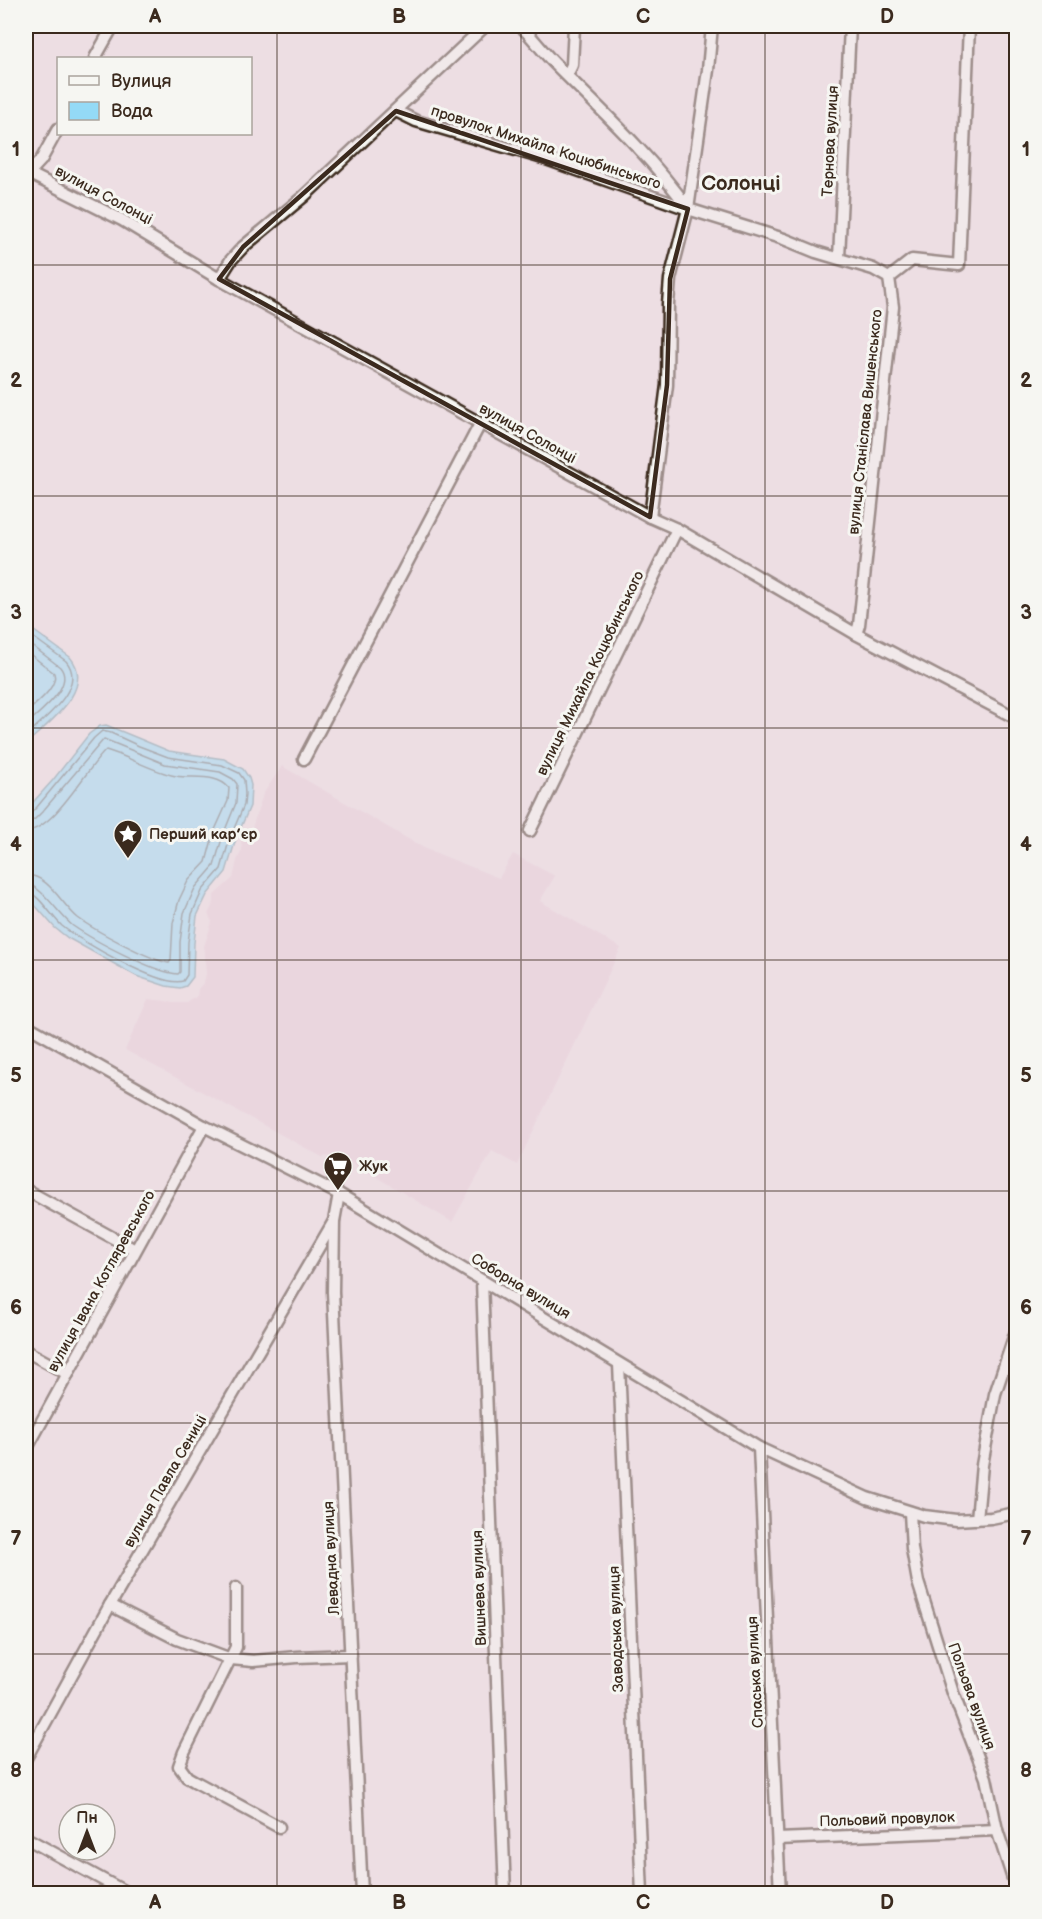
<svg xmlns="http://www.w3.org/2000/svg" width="1042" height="1919" viewBox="0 0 1042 1919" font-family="'Balsamiq Sans',sans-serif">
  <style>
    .built { fill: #e7cdd8 }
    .water { fill: #94daf6; stroke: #7094a0; stroke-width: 1.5 }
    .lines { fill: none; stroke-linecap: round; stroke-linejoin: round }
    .shore { stroke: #5f7074; stroke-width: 1.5 }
    .street-casing { stroke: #3b2a1e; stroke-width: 15 }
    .street { stroke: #f6f6f2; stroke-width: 10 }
    .marked { fill: none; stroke: #3b2a1e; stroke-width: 4.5; stroke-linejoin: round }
    .grid { fill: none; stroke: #3b2a1e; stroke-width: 1.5; stroke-opacity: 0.55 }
    .labels { text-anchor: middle; stroke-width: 6; stroke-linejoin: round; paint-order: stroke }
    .street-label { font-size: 15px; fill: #3b2a1e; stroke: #f6f6f2 }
    .poi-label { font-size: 15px; font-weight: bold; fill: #3b2a1e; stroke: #f6f6f2; text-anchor: start }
    .district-label { font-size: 21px; font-weight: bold; fill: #3b2a1e; stroke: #f6f6f2 }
    .neatline { fill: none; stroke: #3b2a1e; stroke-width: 2 }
    .grid-label { font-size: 20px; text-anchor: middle; font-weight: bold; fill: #3b2a1e }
  </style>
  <rect width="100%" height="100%" fill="#eddee3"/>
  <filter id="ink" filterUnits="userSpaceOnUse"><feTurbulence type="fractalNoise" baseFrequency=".0167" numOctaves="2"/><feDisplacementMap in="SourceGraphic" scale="12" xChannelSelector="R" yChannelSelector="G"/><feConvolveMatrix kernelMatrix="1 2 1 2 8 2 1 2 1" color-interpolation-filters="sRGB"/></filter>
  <g filter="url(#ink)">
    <!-- built -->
    <polygon class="built" points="282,766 424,848 499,878 513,854 555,876 540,901 621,948 517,1165 492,1151 452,1222 339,1155 322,1157 125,1050 148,999 166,1001 174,1003 187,1003 197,996 198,989 204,982 206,974 204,946 212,922 208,914 214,902 214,895 233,878 237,860 242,850 241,841 250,834 263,794"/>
    <!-- water -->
    <g class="water">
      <path d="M26,625L70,657C97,689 47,724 26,744Z"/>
      <polygon points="106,725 169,751 224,759 243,769 249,778 251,785 250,806 236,839 226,872 207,895 197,916 194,943 193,977 186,986 180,988 166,986 136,976 68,938 55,928 26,895 26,810 53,780 89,734 100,726"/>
    </g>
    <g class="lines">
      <!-- shore -->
      <g class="shore">
        <path d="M26,632L66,661C88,687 43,719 26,736"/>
        <path d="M26,641L60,667C76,686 38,713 26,725"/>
        <path d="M26,651L54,673C59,687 35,704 26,713"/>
        <path d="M26,814L31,813L37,807L94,738L102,731L111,733L139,746L168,757L222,765L239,773L244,780L245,794L244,805L230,838L221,869L202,891L192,914L188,942L187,975L183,981C161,988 80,941 62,926C52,917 38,893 26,891"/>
        <path d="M26,822L34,820L42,812L104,739L165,764L220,772L233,779L237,784L236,803L223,835L214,866L195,888L184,913L180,942V972L178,974C155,973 93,940 73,926C59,915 41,885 26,884"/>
        <path d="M26,831C54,830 86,769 106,750C130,757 151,771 176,776C193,779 217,773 229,788L228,801L214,832L206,862L188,881L179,900L173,923L171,960L169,963C150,960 94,930 78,918C61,904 49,875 26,875"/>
      </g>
      <!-- street casing -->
      <g class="street-casing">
        <g id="street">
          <path d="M521,26C533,38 543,52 555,64C601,110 650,155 688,208"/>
          <polyline points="95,58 113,26"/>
          <polyline points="567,75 572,65 574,26"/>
          <polyline points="396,111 416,121 543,158 688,209 784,239 816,252 873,269 889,278"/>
          <polyline points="26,172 122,220 219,279 650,517 677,529 856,634 1016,718"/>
          <polyline points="29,173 41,160 58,129"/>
          <polyline points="839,258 850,26"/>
          <polyline points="219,279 231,260 243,247 303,197 485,26"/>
          <polyline points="650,517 667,385 668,304 670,279 688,209 708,70 712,26"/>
          <polyline points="856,634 859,625 893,307 889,278 912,260 959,265 969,26"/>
          <polyline points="304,759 480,424"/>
          <polyline points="530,831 677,529"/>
          <polyline points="26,1025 204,1126 339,1194 759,1448 867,1498 924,1516 956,1520 991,1518 1016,1513"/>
          <polyline points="26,1190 135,1250"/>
          <polyline points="339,1194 334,1221 333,1292 362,1894"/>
          <polyline points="482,1281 505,1894"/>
          <polyline points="26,1351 68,1374"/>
          <polyline points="619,1364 642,1894"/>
          <polyline points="759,1448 780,1894"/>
          <polyline points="26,1450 204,1126"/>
          <polyline points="910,1512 912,1549 918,1582 953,1693 986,1778 997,1830 1016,1888"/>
          <polyline points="977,1519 982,1465 995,1394 1016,1331"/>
          <polyline points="236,1588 236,1647 184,1752 179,1766 187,1777 194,1781 279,1827"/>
          <polyline points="110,1605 177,1639 231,1659 253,1661 297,1657 351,1655"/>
          <polyline points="26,1758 110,1605 334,1221"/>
          <polyline points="26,1838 129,1894"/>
          <polyline points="778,1839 997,1830"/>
        </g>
      </g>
      <!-- street -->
      <use href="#street" class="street"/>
    </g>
  </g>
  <!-- marked area -->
  <path d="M0 0H1042V1919H0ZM396,111L688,209L670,279L667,385L650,517L219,279L243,247Z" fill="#eddee3" fill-opacity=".55" fill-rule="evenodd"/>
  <path class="marked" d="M396,111L688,209L670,279L667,385L650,517L219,279L243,247Z"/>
  <!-- grid -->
  <path class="grid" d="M277,26V1894M521,26V1894M765,26V1894M26,265H1016M26,496H1016M26,728H1016M26,960H1016M26,1191H1016M26,1423H1016M26,1654H1016"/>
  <!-- icons -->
  <defs>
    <g id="sight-pin" transform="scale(1.5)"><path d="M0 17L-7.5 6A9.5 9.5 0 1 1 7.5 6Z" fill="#3b2a1e" stroke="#f6f6f2"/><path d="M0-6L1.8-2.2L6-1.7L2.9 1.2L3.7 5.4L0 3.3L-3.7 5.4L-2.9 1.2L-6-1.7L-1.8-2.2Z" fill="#fff"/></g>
    <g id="supermarket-pin" transform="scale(1.5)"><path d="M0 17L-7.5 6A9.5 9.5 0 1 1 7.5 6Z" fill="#3b2a1e" stroke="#f6f6f2"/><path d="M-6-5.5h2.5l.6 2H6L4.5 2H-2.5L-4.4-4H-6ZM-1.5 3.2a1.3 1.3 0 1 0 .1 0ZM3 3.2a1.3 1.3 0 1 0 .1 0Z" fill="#fff"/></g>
  </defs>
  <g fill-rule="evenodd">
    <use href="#sight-pin" x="128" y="834"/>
    <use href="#supermarket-pin" x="338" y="1166"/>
  </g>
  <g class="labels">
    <!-- street labels -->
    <g class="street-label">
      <text transform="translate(830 141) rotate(-87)" y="5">Тернова вулиця</text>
      <text transform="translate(546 147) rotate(18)" y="5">провулок Михайла Коцюбинського</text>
      <text transform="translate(104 195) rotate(28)" y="5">вулиця Солонці</text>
      <text transform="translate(865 422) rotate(-84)" y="5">вулиця Станіслава Вишенського</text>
      <text transform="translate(528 433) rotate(29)" y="5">вулиця Солонці</text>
      <text transform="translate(590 673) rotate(-64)" y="5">вулиця Михайла Коцюбинського</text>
      <text transform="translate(101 1281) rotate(-61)" y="5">вулиця Івана Котляревського</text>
      <text transform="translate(521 1286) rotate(31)" y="5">Соборна вулиця</text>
      <text transform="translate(165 1481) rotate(-60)" y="5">вулиця Павла Сениці</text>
      <text transform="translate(331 1558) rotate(-93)" y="5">Левадна вулиця</text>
      <text transform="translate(479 1588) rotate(-92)" y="5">Вишнева вулиця</text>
      <text transform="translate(616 1629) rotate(-92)" y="5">Заводська вулиця</text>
      <text transform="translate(755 1672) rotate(-93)" y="5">Спаська вулиця</text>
      <text transform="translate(972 1696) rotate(70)" y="5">Польова вулиця</text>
      <text transform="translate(887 1819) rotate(-2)" y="5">Польовий провулок</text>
    </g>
    <!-- poi labels -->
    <g class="poi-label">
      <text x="149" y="839">Перший кар’єр</text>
      <text x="359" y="1171">Жук</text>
    </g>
    <!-- district labels -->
    <g class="district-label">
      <text x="741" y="190">Солонці</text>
    </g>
  </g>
  <!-- margin -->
  <rect width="1042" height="1919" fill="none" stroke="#f6f6f2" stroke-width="66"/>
  <!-- legend -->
  <rect x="57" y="57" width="195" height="78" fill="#f6f6f2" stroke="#aba49d" stroke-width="1.5"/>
  <rect x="69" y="76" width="30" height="9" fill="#f6f6f2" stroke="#aba49d" stroke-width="1.5"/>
  <text x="111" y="87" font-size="18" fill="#3b2a1e">Вулиця</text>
  <rect x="69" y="102" width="30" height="18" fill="#94daf6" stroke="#aba49d" stroke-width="1.5"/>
  <text x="111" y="117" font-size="18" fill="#3b2a1e">Вода</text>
  <!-- north arrow -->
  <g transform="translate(87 1832)"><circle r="28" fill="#f6f6f2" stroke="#aba49d" stroke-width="1.5"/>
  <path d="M0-4.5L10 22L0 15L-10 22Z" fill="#3b2a1e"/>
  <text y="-9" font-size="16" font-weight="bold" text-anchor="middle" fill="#3b2a1e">Пн</text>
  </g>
  <rect x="33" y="33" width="976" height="1853" class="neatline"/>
  <g class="grid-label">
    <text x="155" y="23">A</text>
    <text x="399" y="23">B</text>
    <text x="643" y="23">C</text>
    <text x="887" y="23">D</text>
    <text x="16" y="156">1</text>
    <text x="1026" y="156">1</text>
    <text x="16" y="387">2</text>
    <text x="1026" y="387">2</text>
    <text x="16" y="619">3</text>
    <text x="1026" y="619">3</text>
    <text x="16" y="851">4</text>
    <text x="1026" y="851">4</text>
    <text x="16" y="1082">5</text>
    <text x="1026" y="1082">5</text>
    <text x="16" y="1314">6</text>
    <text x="1026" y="1314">6</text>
    <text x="16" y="1545">7</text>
    <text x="1026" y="1545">7</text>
    <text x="16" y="1777">8</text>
    <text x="1026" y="1777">8</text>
    <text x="155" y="1909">A</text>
    <text x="399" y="1909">B</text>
    <text x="643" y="1909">C</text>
    <text x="887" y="1909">D</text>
  </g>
</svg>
